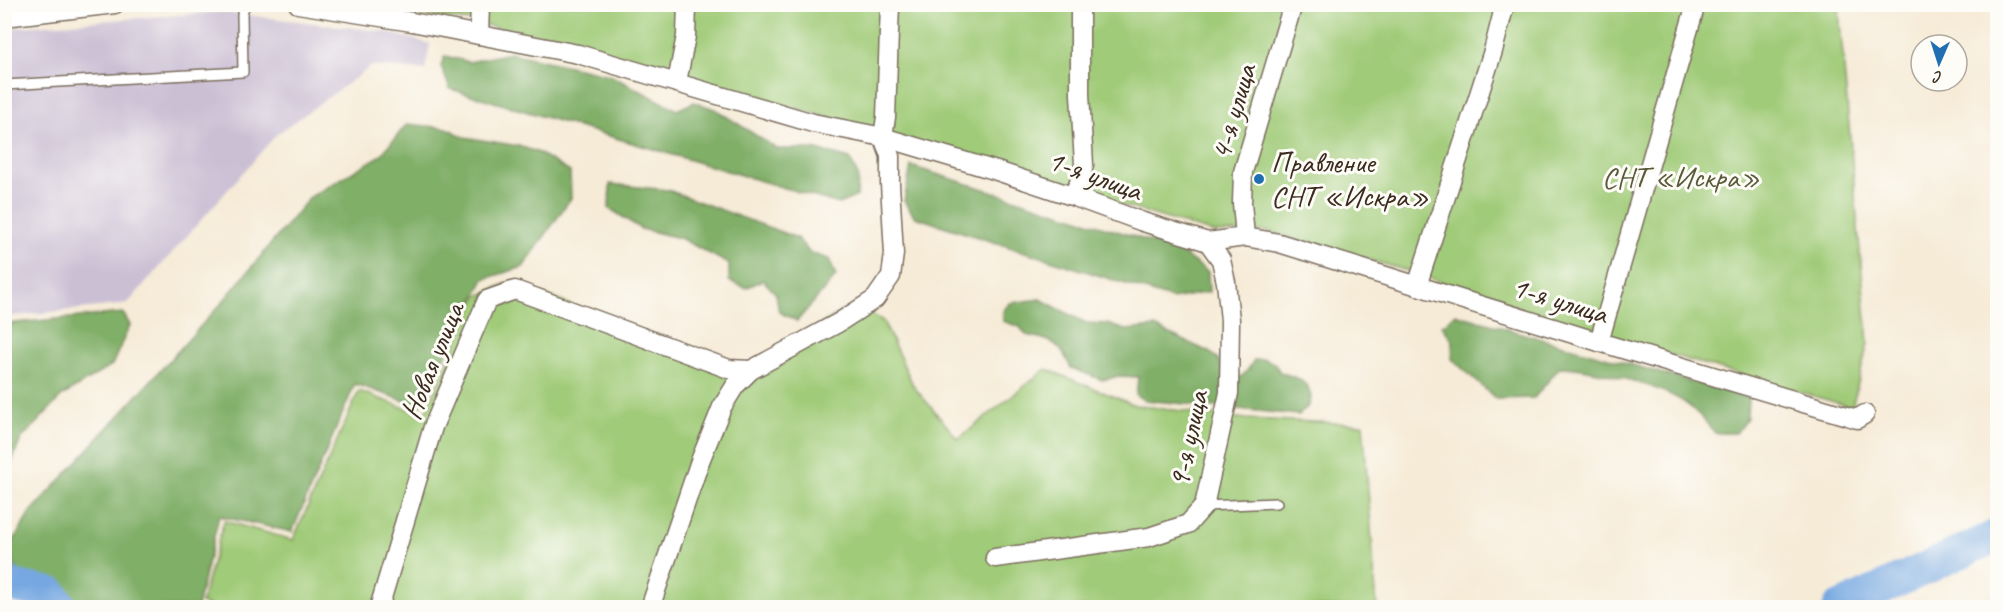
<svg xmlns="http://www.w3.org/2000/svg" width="2002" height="612" viewBox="0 0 2002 612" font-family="Caveat,sans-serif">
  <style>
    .industrial { fill: #cbbfd4 }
    .green { fill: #a0cb78; stroke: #6e7a4b; stroke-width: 1.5 }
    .forest { fill: #80af68; stroke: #5e6c43; stroke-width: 1.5 }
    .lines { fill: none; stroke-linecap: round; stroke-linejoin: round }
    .river { stroke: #76a7e1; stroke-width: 33 }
    .lane-casing { stroke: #7c6e5f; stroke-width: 12 }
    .street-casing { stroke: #7c6e5f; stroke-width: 21 }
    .lane { stroke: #fff; stroke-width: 9 }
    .street { stroke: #fff; stroke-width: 18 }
    .poi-dot { fill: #1f6fb2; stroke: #fdfcf7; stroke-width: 2 }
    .labels { text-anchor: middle; stroke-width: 6; stroke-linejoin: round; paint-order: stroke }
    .street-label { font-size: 30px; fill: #3b2a1e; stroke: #fdfcf7 }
    .poi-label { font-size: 30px; fill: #3b2a1e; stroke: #fdfcf7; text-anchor: start }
    .park-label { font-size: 30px; fill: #595a39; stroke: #fdfcf7 }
  </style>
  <rect width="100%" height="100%" fill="#fdfcf7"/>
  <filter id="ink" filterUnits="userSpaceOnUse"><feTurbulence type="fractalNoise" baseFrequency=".0167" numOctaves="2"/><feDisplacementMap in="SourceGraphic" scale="12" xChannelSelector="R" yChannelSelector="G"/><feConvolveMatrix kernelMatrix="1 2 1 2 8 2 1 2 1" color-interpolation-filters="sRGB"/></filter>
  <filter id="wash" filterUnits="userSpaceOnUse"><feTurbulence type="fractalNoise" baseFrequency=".008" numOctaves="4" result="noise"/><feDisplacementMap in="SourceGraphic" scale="24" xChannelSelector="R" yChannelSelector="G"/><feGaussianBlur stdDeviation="1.35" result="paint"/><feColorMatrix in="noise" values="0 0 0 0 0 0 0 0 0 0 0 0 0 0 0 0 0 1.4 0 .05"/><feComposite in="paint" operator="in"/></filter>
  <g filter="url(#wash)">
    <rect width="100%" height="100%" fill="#f6ebd7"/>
    <!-- industrial -->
    <polygon class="industrial" points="220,12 388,32 430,44 425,70 372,66 277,134 127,304 5,317 5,28"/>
    <!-- green -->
    <g class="green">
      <polygon points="331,5 1846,5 1839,11 1868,343 1852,407 1592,332 1415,273 1267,231 1214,233 870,129 675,74 471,21"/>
      <polygon points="510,282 742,370 855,304 883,321 914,387 958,439 1046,369 1135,405 1246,419 1363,424 1377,607 214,608 201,603 224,521 293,540 359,391 424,415 477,296"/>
    </g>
    <!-- forest -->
    <g class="forest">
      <polygon points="510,53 610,75 677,110 694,102 715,109 777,149 813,149 850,159 858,176 857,196 839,204 450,89 441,66 445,56 469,62"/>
      <polygon points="407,124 447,128 464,137 519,146 537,152 570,172 571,198 523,267 484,279 420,406 355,384 292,532 219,516 197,607 74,607 61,588 17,570 8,550 30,513 220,305 310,197 380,156"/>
      <polygon points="911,166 1177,250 1208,272 1209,292 1173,299 915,217 904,201"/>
      <polygon points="610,184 668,190 797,238 810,253 829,259 836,276 797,321 779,312 776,294 763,280 746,288 729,281 729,264 680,238 641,229 609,208"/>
      <path d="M1040,299L1086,323L1107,324L1126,330L1155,327L1209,352L1218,359L1227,378C1243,380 1246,373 1254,360L1264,359L1274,363L1280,372L1299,379L1307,386L1311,396L1309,405L1299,415L1144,400L1136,395L1138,377L1120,376L1102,380L1071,368C1059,341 1053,341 1026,335L1020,327L1003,321V311L1010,303Z"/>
      <polygon points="123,313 130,325 112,365 62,396 21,439 5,479 5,324"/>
      <path d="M1455,314L1748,398L1747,418L1736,433H1715C1707,424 1699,413 1689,406C1664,386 1592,368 1560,367L1534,398L1496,399L1452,359L1453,341L1442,326Z"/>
    </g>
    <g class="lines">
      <!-- river -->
      <g class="river">
        <polyline points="4,579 9,585 52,594 62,608"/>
        <polyline points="1839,608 1998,535"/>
      </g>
    </g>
  </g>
  <g filter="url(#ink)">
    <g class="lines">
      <!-- lane casing -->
      <g class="lane-casing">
        <g id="lane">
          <polyline points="4,85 243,72 242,14 245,4"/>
          <polyline points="1204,506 1277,503"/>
        </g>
      </g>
      <!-- street casing -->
      <g class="street-casing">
        <g id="street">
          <polyline points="298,4 412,22 578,54 813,123 883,137 997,171 1072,196 1143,222 1208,242 1245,237 1279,243 1599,342 1857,419 1865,414"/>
          <polyline points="4,17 115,4"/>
          <polyline points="479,35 480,4"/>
          <polyline points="677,82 686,36 687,4"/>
          <polyline points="1072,196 1079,183 1084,165 1080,94 1080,4"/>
          <polyline points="1245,237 1242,203 1243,172 1293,4"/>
          <polyline points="1417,286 1493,51 1505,4"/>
          <polyline points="1599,342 1696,4"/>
          <polyline points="995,558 1149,537 1188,524 1204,506 1229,393 1230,320 1226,282 1221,260 1208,242"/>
          <polyline points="379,608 433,427 487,300 515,290 729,369 751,370"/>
          <polyline points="650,608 700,461 722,407 735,386 751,370 838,323 875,299 891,276 894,254 890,184 890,156 883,137 886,117 890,4"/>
        </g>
      </g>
      <!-- lane -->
      <use href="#lane" class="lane"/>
      <!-- street -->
      <use href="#street" class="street"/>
    </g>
  </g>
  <!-- markers -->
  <circle class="poi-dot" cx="1259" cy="179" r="6"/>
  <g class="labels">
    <!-- street labels -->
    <g class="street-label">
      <text transform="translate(1233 112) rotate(-74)" y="10">4-я улица</text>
      <text transform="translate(1095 175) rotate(20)" y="10">1-я улица</text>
      <text transform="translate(1560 300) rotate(17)" y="10">1-я улица</text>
      <text transform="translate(432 361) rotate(-68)" y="10">Новая улица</text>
      <text transform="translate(1188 439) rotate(-78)" y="10">9-я улица</text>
    </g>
    <!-- poi labels -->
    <g class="poi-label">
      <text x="1271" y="172">Правление<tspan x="1271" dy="34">СНТ «Искра»</tspan></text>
    </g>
    <!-- park labels -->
    <g class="park-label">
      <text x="1681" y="187">СНТ «Искра»</text>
    </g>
  </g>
  <!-- margin -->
  <rect width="2002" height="612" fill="none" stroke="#fdfcf7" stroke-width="24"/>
  <!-- north arrow -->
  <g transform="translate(1939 63) rotate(183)"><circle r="28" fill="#fdfcf7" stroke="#afa8a0" stroke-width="1.5"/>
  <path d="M0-4.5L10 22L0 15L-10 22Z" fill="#1f6fb2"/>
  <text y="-9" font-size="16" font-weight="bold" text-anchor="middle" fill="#3b2a1e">С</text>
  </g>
</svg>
